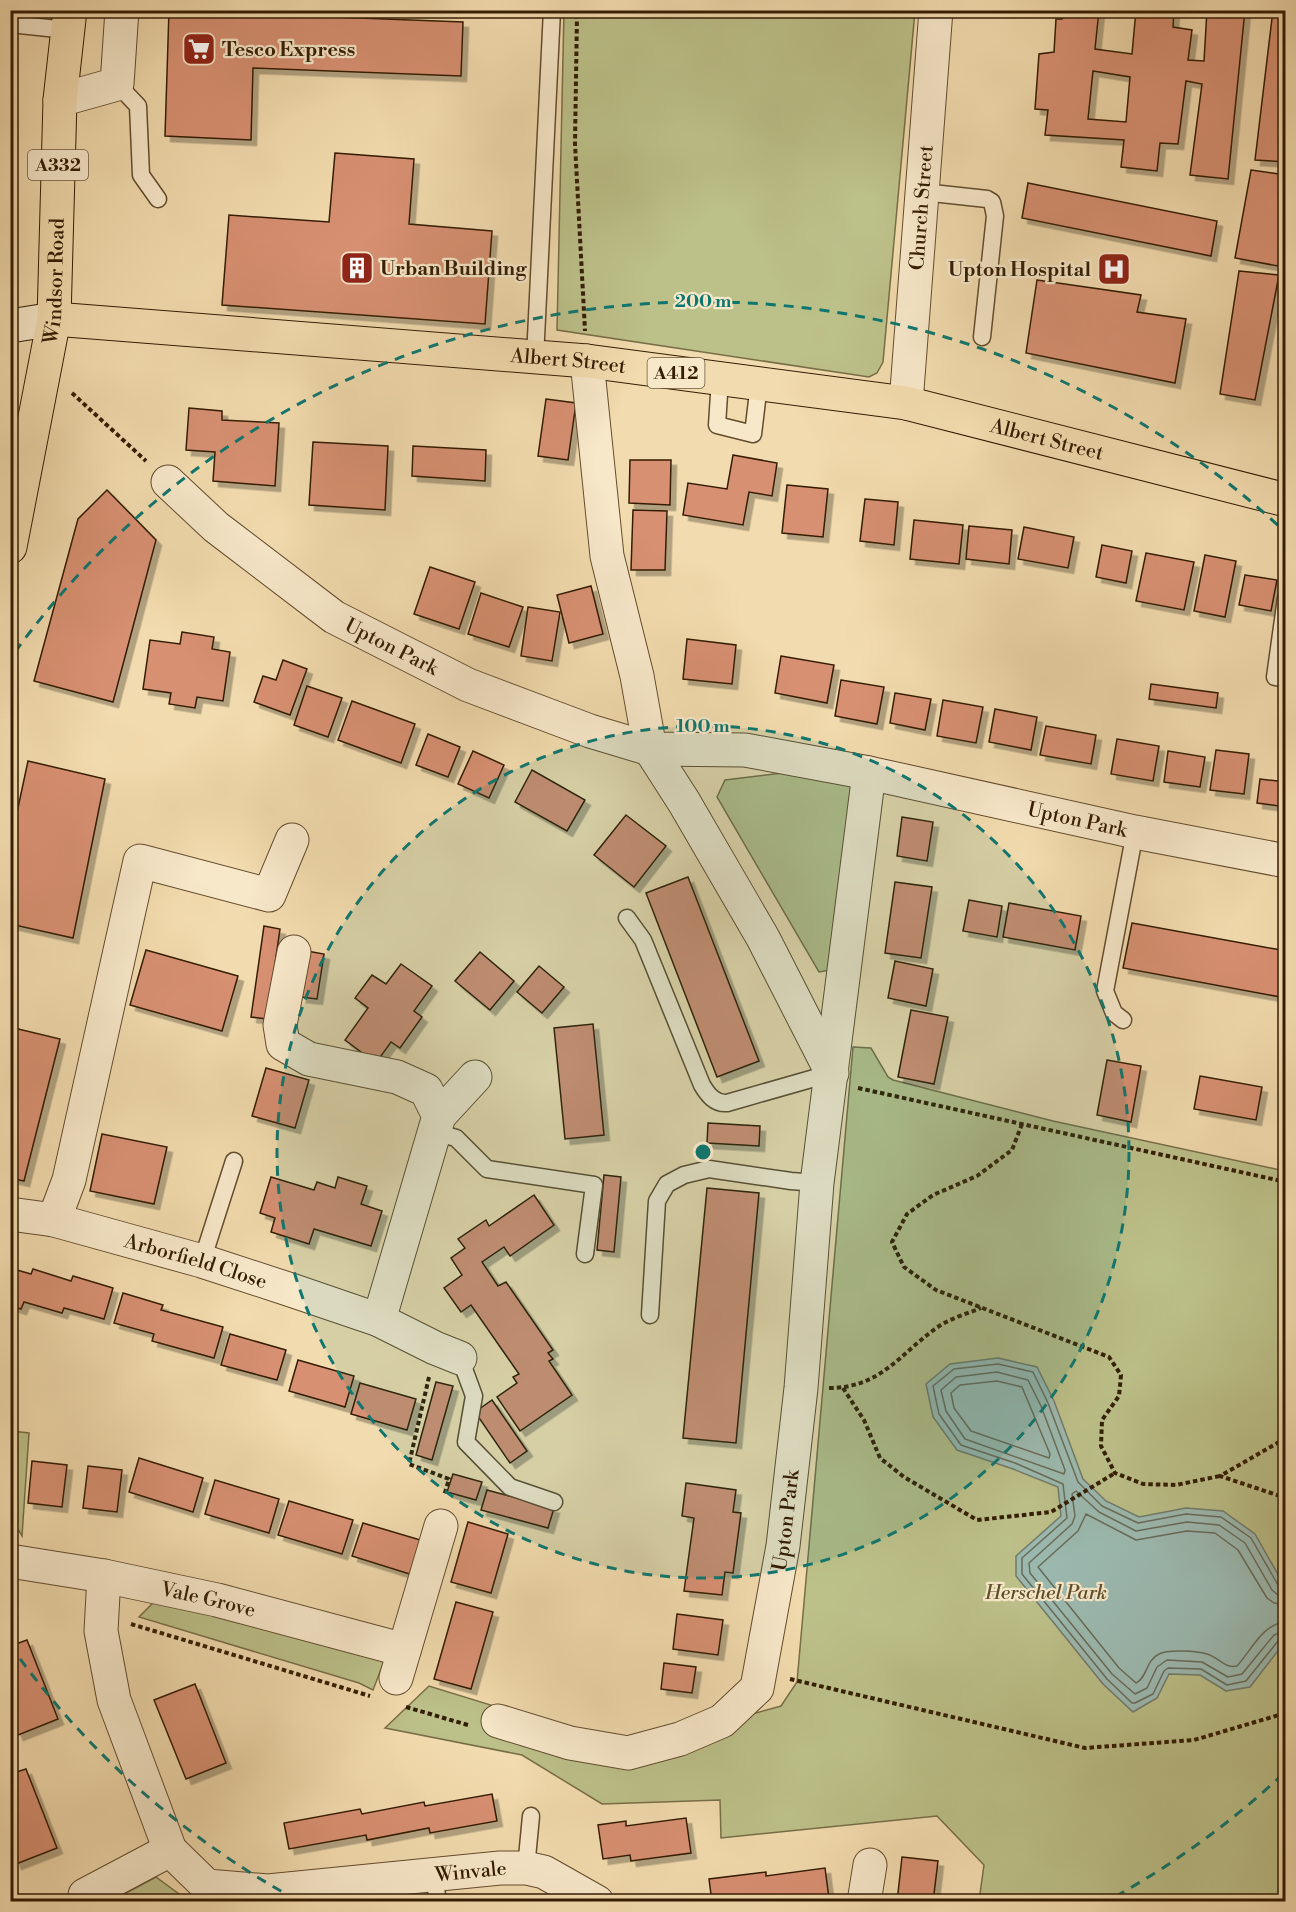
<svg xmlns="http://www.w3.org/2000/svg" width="1296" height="1912" viewBox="0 0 1296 1912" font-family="'Libre Bodoni',serif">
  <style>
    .green { fill: #bcc089; stroke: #786e46; stroke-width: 1.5 }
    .water { fill: #9cbab1; stroke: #727b6b; stroke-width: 1.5 }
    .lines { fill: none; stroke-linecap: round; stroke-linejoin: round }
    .shore { stroke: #686c5a; stroke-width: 1.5 }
    .building { fill: #d79072; stroke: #341d03; stroke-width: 1.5; fill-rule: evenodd; filter: url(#shadow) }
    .lane-casing { stroke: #644c2e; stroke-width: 19 }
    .street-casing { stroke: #644c2e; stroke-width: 35 }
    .secondary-casing { stroke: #341d03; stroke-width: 35 }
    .primary-casing { stroke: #341d03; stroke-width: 35 }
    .path { stroke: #341d03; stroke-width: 4; stroke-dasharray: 4.5 3; stroke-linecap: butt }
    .lane { stroke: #f7e8ca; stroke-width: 16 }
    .street { stroke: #f7e8ca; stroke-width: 33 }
    .secondary { stroke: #f7e8ca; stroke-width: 33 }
    .primary { stroke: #f2dbae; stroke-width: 33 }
    .ring { fill: none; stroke: #0f766e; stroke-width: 3; stroke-dasharray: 10 8 }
    .labels { text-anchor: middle; stroke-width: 4.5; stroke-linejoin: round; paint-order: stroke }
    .shield { fill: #f7e8ca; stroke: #6e5a3f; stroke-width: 1.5 }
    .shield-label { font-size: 18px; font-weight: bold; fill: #341d03 }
    .poi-label { font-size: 20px; font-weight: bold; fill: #341d03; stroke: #f7e8ca; text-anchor: start }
    .street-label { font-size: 20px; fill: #341d03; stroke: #f7e8ca }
    .park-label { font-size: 20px; font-style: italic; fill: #5d4e2b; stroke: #f7e8ca }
    .centre { fill: #0f766e; stroke: #f7e8ca; stroke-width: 3 }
    .ring-label { font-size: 18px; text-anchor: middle; font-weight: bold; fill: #0f766e; stroke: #f7e8ca; stroke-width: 4.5; stroke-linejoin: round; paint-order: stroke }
  </style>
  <defs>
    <filter id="shadow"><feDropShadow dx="5.5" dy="5.5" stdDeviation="0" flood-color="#0004"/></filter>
  </defs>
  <rect width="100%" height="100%" fill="#f2dbae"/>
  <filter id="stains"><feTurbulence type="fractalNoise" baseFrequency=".00333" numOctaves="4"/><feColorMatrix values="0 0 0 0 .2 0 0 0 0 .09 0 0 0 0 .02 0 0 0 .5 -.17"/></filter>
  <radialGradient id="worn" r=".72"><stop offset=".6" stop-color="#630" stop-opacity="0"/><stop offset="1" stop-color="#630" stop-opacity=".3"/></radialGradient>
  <!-- green -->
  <g class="green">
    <polygon points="564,11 915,11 883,362 877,373 869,377 557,330"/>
    <polygon points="848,765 855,785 830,970 819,972 717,797 725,780"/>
    <polygon points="853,1047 871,1048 888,1077 893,1080 1053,1121 1285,1171 1285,1901 979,1901 984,1865 937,1816 721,1838 720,1800 602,1804 522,1755 385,1728 429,1686 630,1748 781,1706 797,1682"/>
    <polygon points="11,1431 29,1433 22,1536 11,1517"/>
    <polygon points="157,1599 385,1659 373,1690 359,1683 139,1617"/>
    <polygon points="156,1877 187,1900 187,1901 129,1901 126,1893"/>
  </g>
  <!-- water -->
  <polygon class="water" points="998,1358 1037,1367 1054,1401 1083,1479 1106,1501 1139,1517 1186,1508 1223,1511 1255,1534 1284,1585 1284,1643 1250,1687 1226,1691 1200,1675 1169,1674 1157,1698 1133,1712 1103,1684 1016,1576 1016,1556 1061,1516 1058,1487 1013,1469 957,1450 933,1417 926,1384 950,1364"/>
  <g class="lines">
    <!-- shore -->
    <g class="shore">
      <polygon points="997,1372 1028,1380 1041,1406 1065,1470 1064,1474 965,1439 946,1411 941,1390 956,1377"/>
      <polygon points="997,1381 1022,1387 1050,1454 1049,1458 971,1431 954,1408 951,1393 960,1385"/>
      <polyline points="1286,1588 1278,1585 1251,1538 1221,1517 1186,1514 1138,1523 1102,1506 1078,1482 1048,1403 1033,1372 998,1364 954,1369 933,1386 939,1414 961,1445 1015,1463 1063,1484 1067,1518 1022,1558 1022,1574 1107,1679 1132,1703 1135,1703 1153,1694 1164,1671 1168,1668 1201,1669 1227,1685 1246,1681 1278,1641 1286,1638"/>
      <polyline points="1286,1596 1278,1595 1272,1590 1245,1543 1219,1525 1187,1522 1136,1531 1099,1512 1076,1491 1072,1494 1075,1516 1072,1524 1029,1563 1030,1573 1112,1674 1135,1694 1147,1688 1157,1667 1167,1660 1202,1662 1228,1677 1242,1674 1274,1635 1286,1631"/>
      <path d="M1286,1605L1274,1603L1267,1598L1238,1550L1215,1533L1187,1531L1136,1540L1086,1514L1078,1531L1038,1567L1119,1668L1136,1683C1147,1678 1146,1660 1159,1654C1168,1649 1197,1651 1207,1654C1218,1657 1225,1669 1237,1666C1251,1651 1263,1623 1286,1622"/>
    </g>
  </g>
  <!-- building -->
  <g class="building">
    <polygon points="169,10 230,10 230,13 463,22 461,76 253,68 251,140 165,136"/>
    <path d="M1063,10H1099L1095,49L1132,54L1136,10H1174L1173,27L1192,30L1188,60L1204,61L1207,10H1245L1228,179L1190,175L1202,84L1186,81L1178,144L1160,143L1157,171L1121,167L1124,140L1045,135L1048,110L1035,109L1039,54L1054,52L1056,19H1062ZM1093,71L1130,77L1126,122L1088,119Z"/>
    <polygon points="1273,10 1286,10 1286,162 1255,160"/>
    <polygon points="335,153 414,159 409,224 492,231 485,324 222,305 229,215 329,222"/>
    <polygon points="1251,170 1286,175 1286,231 1278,266 1235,258"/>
    <polygon points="1028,183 1217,221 1211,256 1022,218"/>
    <polygon points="1239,271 1279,275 1255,400 1220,394"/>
    <polygon points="1037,280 1141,295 1137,312 1186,319 1175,383 1026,353"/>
    <polygon points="546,399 576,403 568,460 538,456"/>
    <polygon points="189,408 222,411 222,420 279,423 275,486 213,481 215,452 186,450"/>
    <polygon points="313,442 388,446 385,510 309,505"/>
    <polygon points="413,446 486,450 485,481 412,476"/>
    <polygon points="733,455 777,463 772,496 749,492 743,525 683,515 688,483 727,489"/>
    <polygon points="630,460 671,460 670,505 629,503"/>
    <polygon points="787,485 828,489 823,537 782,533"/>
    <polygon points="107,490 156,540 113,702 34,681 78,519"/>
    <polygon points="865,499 898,502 894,545 860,541"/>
    <polygon points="633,510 667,511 665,570 631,570"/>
    <polygon points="914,520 963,525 959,564 910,559"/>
    <polygon points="969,526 1012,530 1009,564 966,559"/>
    <polygon points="1024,527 1074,537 1068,568 1018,559"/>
    <polygon points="1102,545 1132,551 1126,583 1096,577"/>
    <polygon points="1146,553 1194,562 1184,610 1136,601"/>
    <polygon points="1205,555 1236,561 1225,617 1194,611"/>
    <polygon points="430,567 475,582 459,629 414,614"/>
    <polygon points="1245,575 1277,580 1271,611 1239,605"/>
    <polygon points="591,586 603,634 569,643 557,595"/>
    <polygon points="481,593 523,607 509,647 468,634"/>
    <polygon points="528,607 560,612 552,661 521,656"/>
    <polygon points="182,632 214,637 212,649 230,652 223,701 197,697 195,708 169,704 171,693 143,689 150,640 180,644"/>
    <polygon points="687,639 736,645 732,684 683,679"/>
    <polygon points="781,656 834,665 827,703 775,693"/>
    <polygon points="283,660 307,669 290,715 254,702 263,676 276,680"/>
    <polygon points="841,680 884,687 877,724 835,716"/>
    <polygon points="1151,684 1218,693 1216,708 1149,699"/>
    <polygon points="307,686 342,698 328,737 294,725"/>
    <polygon points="895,693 931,699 925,730 890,723"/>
    <polygon points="943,700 983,707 976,743 937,736"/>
    <polygon points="352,701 415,724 401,763 338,740"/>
    <polygon points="995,709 1037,717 1031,750 989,742"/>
    <polygon points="1046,726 1096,735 1091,764 1040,755"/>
    <polygon points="428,734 460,747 448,777 416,765"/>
    <polygon points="1117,739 1159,746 1153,781 1111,774"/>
    <polygon points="1216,750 1249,754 1244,794 1210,790"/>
    <polygon points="473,751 504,765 489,798 458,784"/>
    <polygon points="1168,751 1205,757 1200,787 1164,782"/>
    <polygon points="28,761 105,779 73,938 10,924 10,845"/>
    <polygon points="532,770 585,800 567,831 515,802"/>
    <polygon points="1260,779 1286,782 1286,807 1257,803"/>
    <polygon points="626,815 666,846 634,887 594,855"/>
    <polygon points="902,817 933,822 927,861 897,856"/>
    <polygon points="688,877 759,1061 717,1077 646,893"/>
    <polygon points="895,882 932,887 921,958 885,953"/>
    <polygon points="969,900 1002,906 997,937 963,931"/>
    <polygon points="1009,903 1081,916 1075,950 1003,937"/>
    <polygon points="1132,923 1286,951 1286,998 1123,968"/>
    <polygon points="264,926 280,929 267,1019 251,1017"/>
    <polygon points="146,950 238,976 222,1031 130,1005"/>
    <polygon points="307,951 324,954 317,999 301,997"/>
    <polygon points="480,952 514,981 490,1010 455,981"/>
    <polygon points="895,961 933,969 926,1006 888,998"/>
    <polygon points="401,964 432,986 414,1011 422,1017 400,1048 391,1042 376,1063 345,1040 368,1008 355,998 372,975 386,984"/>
    <polygon points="539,966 564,987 542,1013 517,992"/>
    <polygon points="911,1010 948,1017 934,1084 898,1077"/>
    <polygon points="593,1024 604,1135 565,1139 554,1028"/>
    <polygon points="10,1027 60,1039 24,1181 10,1178"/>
    <polygon points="1107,1060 1141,1066 1131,1122 1097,1115"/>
    <polygon points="266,1068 309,1080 295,1128 252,1116"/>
    <polygon points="1200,1076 1262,1087 1256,1120 1194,1109"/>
    <polygon points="708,1123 760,1126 759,1146 707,1143"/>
    <polygon points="102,1134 167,1147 154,1204 90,1191"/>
    <polygon points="604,1175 621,1177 614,1252 597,1250"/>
    <polygon points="271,1177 314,1190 317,1182 335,1188 338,1177 367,1186 361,1204 382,1211 371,1246 314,1229 309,1244 271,1232 275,1218 260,1213"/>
    <polygon points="707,1188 759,1193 736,1443 683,1438"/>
    <polygon points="534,1195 554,1225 510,1256 504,1247 482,1262 498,1286 506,1282 553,1350 548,1353 553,1359 549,1361 572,1395 520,1431 497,1397 517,1383 513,1377 519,1374 471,1305 461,1312 444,1288 462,1275 451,1258 465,1248 458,1239 486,1220 489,1226"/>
    <polygon points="10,1268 31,1274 33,1269 71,1281 73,1276 113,1288 104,1319 64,1308 62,1313 24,1302 21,1309 10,1306"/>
    <polygon points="123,1293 163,1305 161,1310 223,1327 214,1358 152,1341 154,1334 114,1323"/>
    <polygon points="230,1334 286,1350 277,1380 221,1365"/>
    <polygon points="298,1360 354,1376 345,1407 289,1391"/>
    <polygon points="436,1382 453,1386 432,1460 416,1455"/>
    <polygon points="360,1383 416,1399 407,1430 351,1414"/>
    <polygon points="492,1400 527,1451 510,1463 475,1412"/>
    <polygon points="139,1458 203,1478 193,1512 129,1492"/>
    <polygon points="32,1461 67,1465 62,1507 28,1503"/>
    <polygon points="88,1466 122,1470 117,1512 83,1508"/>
    <polygon points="453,1474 482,1482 476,1500 447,1492"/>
    <polygon points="215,1480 279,1499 269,1533 205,1514"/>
    <polygon points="686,1483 736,1490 733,1512 741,1513 733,1573 725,1572 722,1595 684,1591 694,1518 682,1516"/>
    <polygon points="487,1490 554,1508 548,1528 481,1510"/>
    <polygon points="289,1501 353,1520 342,1554 278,1535"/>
    <polygon points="468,1522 508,1534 491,1593 451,1582"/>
    <polygon points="363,1523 427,1542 416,1576 352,1556"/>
    <polygon points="456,1602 493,1612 471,1689 434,1679"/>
    <polygon points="677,1614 723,1620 718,1655 673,1649"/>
    <polygon points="27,1640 58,1719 18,1735 10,1717 10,1646"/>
    <polygon points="664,1663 696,1667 692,1693 661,1689"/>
    <polygon points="195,1684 226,1763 186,1779 154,1700"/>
    <polygon points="26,1769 57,1848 16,1864 10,1849 10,1774"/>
    <polygon points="492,1794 497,1821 430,1833 429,1828 367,1840 366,1835 289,1849 284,1823 360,1809 362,1814 424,1802 425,1806"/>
    <polygon points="686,1818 691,1853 631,1861 630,1855 603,1859 598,1825 626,1821 626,1826"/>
    <polygon points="902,1857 938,1861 933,1902 897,1902"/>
    <polygon points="825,1868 829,1898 803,1902 712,1902 709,1879 766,1872 766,1876"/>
  </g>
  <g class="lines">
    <!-- lane casing -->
    <g class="lane-casing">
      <g id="lane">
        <polyline points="10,24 67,30"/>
        <polyline points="117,84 138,106 141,175 158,199"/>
        <polyline points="923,192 987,199 992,202 995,216 982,337"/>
        <polyline points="535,358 552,10"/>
        <polyline points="720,379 717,425 753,434 759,384"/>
        <polyline points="1286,598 1275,677 1286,679"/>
        <path d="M627,918L643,940L702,1085C708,1095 715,1104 727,1103L832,1073"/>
        <polyline points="1123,1020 1114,1013 1105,991 1135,832"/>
        <polyline points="435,1132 456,1138 487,1169 594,1185 585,1254"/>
        <polyline points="202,1261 234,1161"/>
        <polyline points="650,1315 657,1201 667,1184 684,1175 709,1169 791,1181 817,1183"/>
        <polyline points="460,1358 474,1396 466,1442 510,1487 554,1502"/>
        <polyline points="526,1868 531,1816"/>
        <polyline points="434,1876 438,1902"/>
      </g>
    </g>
    <!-- street casing -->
    <g class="street-casing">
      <g id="street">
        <polyline points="60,100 117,84 122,10"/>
        <polyline points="587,361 607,556 637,676 650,749 684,802 763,938 832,1073"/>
        <path id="s1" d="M906,403L936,10"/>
        <path id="s2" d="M168,482L216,527L334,617L468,685L590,731L650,749L745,750L869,773L1135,832L1286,861"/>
        <polyline points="294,952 280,1025 283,1044 309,1059 397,1077 426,1090 439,1116"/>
        <path id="s3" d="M10,1214L54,1220L202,1261L291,1290L379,1320L435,1348L460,1358"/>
        <polyline points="54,1220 69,1180 140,861 269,895 292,840"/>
        <polyline points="379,1320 439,1116 475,1077"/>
        <path id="s4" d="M10,1561L104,1576L217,1600L404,1650"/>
        <path id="s5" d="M104,1576L101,1631L114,1700L170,1850L207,1886L268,1891L500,1868H526L544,1872L597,1902"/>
        <polyline points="396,1678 441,1526"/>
        <path id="s6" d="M498,1721L570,1743L628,1753L680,1739L722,1721L757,1688L783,1546L801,1388L817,1183L869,773"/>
        <polyline points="85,1895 170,1850"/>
        <polyline points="864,1902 870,1865"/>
      </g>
    </g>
    <!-- secondary casing -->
    <g class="secondary-casing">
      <polyline id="secondary" points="10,326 54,319"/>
    </g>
    <!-- primary casing -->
    <g class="primary-casing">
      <g id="primary">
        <path id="s7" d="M54,319L587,361L906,403L1286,500"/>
        <path id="s8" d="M10,547L54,319L60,100L70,10"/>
      </g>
    </g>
    <!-- path -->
    <g class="path">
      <polyline points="577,14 575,144 585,331"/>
      <polyline points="72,393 146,461"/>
      <polyline points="858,1088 1286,1182"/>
      <polyline points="1022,1124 1012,1150 977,1176 933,1195 907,1214 892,1242 904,1267 936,1290 1109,1357 1121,1375 1119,1396 1102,1420 1101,1446 1115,1473 1143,1484 1176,1485 1220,1476"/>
      <polyline points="429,1377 409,1464 449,1479 444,1496"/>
      <path d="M829,1388C880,1388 899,1355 935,1329C948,1319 966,1314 981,1308"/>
      <polyline points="843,1388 864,1420 880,1458 904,1477 977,1520 1051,1512 1115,1473"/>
      <polyline points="1286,1438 1220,1476 1286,1498"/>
      <polyline points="131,1624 370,1696"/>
      <polyline points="790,1679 1085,1748 1194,1740 1286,1713"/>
      <polyline points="406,1707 468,1725"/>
    </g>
    <!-- lane -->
    <use href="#lane" class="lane"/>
    <!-- street -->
    <use href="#street" class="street"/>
    <!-- secondary -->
    <use href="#secondary" class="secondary"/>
    <!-- primary -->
    <use href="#primary" class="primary"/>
  </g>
  <!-- distance rings -->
  <circle cx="703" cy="1152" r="426" fill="#0f766e" fill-opacity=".12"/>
  <g class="ring">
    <circle cx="703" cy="1152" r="426"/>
    <path d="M1283 1774A851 851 0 0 1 1109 1900M297 1900A851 851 0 0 1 15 1652M15 652A851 851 0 0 1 1283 530"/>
  </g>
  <!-- icons -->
  <defs>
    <g id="supermarket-square" transform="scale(1.725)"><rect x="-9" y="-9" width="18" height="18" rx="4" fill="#8f2418" stroke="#f7e8ca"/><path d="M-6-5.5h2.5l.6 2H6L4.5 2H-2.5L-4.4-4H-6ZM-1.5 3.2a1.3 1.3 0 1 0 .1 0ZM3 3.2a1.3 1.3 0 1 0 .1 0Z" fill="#fff"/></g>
    <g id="building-square" transform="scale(1.725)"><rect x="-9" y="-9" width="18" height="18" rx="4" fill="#8f2418" stroke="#f7e8ca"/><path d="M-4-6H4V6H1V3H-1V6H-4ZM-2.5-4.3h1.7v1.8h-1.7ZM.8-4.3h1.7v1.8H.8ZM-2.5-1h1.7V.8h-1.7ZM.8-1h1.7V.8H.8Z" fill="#fff"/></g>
    <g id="hospital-square" transform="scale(1.725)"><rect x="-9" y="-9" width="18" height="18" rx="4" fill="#8f2418" stroke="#f7e8ca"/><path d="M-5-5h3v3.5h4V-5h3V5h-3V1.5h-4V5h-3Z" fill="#fff"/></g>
  </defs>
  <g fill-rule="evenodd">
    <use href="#supermarket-square" x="199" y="49"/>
    <use href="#building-square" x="357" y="268"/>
    <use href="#hospital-square" x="1114" y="269"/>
  </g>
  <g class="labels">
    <!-- shield labels -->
    <g class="shield">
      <rect x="28" y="150" width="60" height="30" rx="4.5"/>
      <rect x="647.5" y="358" width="57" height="30" rx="4.5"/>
    </g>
    <g class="shield-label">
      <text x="58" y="171">A332</text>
      <text x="676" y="379">A412</text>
    </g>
    <!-- poi labels -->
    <g class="poi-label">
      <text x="222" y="56">Tesco Express</text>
      <text x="380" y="275">Urban Building</text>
      <text x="1091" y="276" text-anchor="end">Upton Hospital</text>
    </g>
    <!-- street labels -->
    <g class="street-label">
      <text dy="7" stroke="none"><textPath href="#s1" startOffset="196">Church Street</textPath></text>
      <text dy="7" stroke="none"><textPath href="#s8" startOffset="270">Windsor Road</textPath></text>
      <text dy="7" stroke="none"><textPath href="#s7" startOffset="516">Albert Street</textPath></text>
      <text dy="7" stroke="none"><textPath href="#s7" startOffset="1002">Albert Street</textPath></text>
      <text dy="7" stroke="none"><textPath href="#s2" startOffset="279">Upton Park</textPath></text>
      <text dy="7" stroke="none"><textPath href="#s2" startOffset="992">Upton Park</textPath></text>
      <text dy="7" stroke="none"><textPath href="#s3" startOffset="192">Arborfield Close</textPath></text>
      <text dy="7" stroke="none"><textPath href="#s6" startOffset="452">Upton Park</textPath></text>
      <text dy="7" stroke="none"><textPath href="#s4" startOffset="202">Vale Grove</textPath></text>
      <text dy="7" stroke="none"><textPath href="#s5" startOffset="602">Winvale</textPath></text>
    </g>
    <!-- park labels -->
    <g class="park-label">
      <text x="1046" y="1599">Herschel Park</text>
    </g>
  </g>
  <circle cx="703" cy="1152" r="9" class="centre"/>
  <g class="ring-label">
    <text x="703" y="307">200 m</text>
    <text x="703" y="732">100 m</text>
  </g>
  <!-- margin -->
  <rect width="1296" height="1912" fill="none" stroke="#f2dbae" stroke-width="36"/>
  <rect x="12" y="12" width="1272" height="1888" fill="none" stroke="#341d03" stroke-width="3"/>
  <rect x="18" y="18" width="1260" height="1876" fill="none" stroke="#341d03" stroke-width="1.5"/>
  <rect width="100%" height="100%" filter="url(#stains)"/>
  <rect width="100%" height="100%" fill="url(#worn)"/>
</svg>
